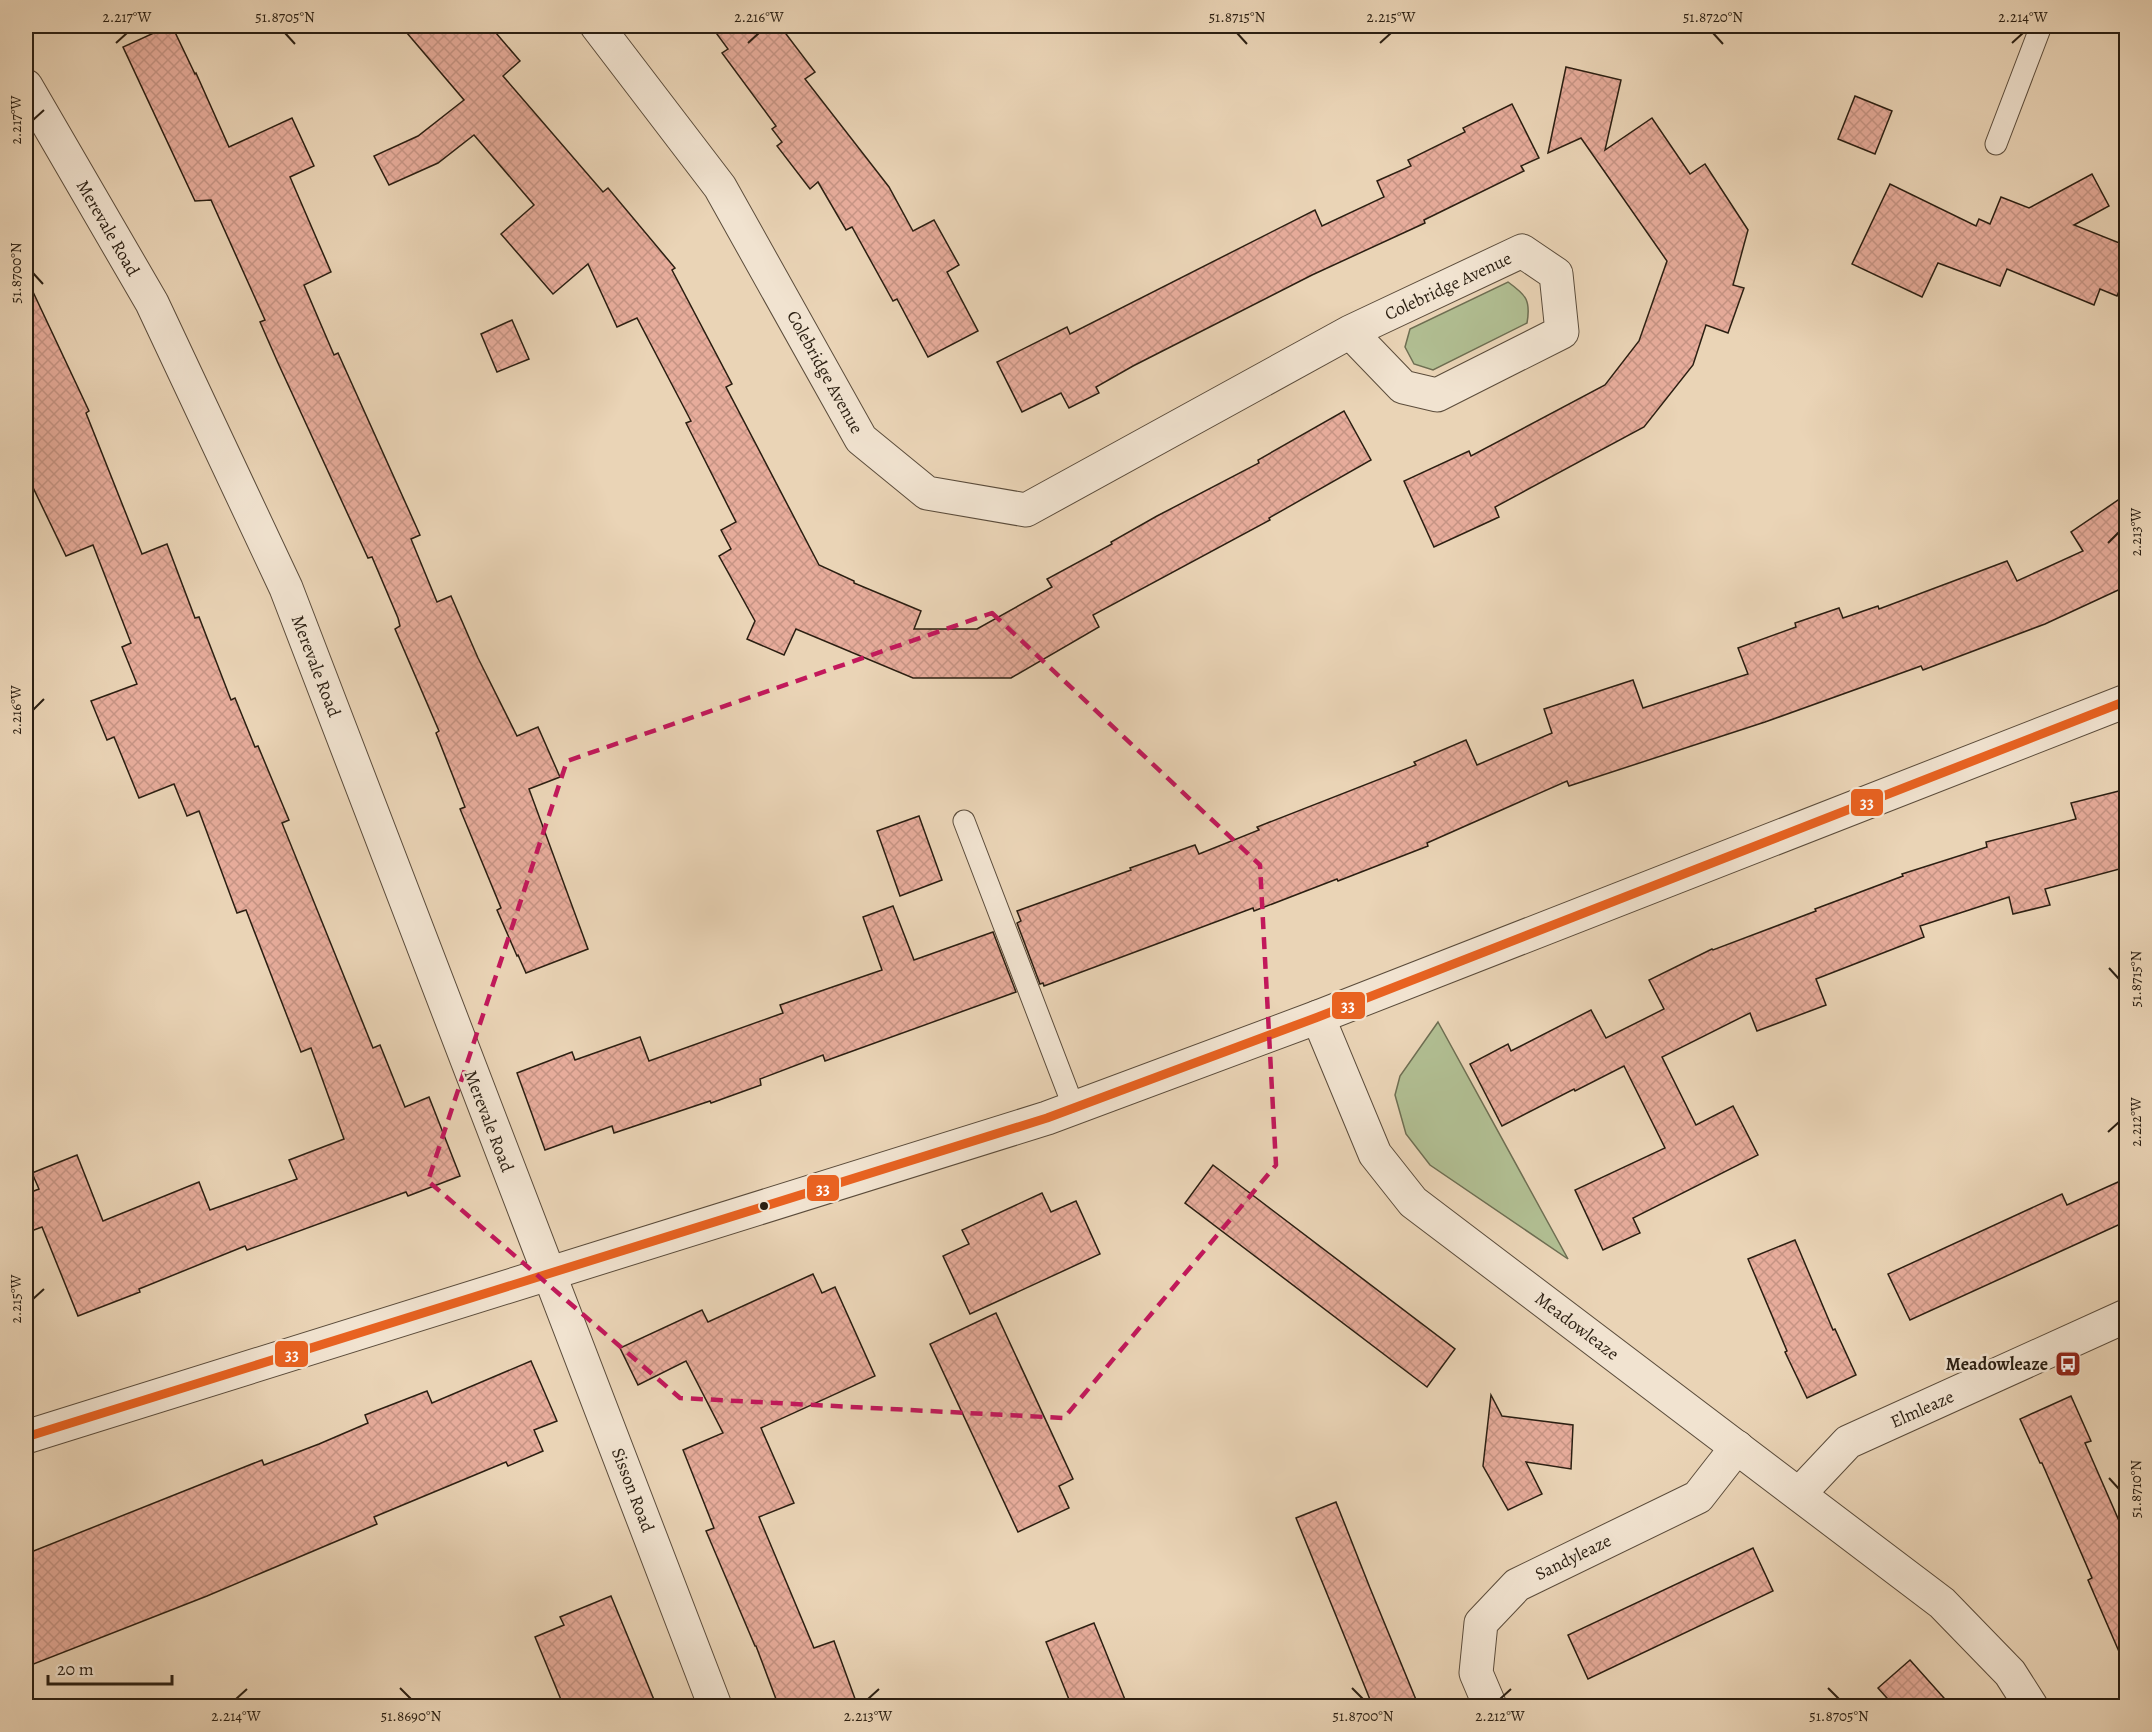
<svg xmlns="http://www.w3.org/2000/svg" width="2152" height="1732" viewBox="0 0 2152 1732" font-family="Alegreya,serif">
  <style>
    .green { fill: #b1be92; stroke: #6e6e52; stroke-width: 1.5 }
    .building { fill: url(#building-cross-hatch); stroke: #2b1f12; stroke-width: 1.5 }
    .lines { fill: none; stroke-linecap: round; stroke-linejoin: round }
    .service-casing { stroke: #5b4c3b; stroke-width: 23 }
    .minor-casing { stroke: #5b4c3b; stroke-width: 35 }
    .tertiary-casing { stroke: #5b4c3b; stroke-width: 35 }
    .service { stroke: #f1e3d0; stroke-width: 21 }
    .minor { stroke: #f1e3d0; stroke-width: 33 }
    .tertiary { stroke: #f1e3d0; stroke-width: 33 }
    .bus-1-casing { stroke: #f1e3d0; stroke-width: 14 }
    .bus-1 { stroke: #e86221; stroke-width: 9 }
    .marked { fill: none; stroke: #c2185b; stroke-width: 4.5; stroke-dasharray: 12 8; stroke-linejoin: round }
    .ticks { fill: none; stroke: #2b1f12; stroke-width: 2 }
    .bus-dot { fill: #2b1f12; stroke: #f1e3d0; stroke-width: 2 }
    .labels { text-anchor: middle; stroke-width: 5; stroke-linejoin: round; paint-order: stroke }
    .street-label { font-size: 18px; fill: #2b1f12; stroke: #f1e3d0 }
    .poi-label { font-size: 18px; font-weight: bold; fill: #2b1f12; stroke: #f1e3d0; text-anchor: end }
    .line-badge { stroke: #f1e3d0; stroke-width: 2 }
    .badge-label { font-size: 16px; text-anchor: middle; font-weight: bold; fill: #fff }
    .neatline { fill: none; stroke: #2b1f12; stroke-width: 2 }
    .ticks-label { font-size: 15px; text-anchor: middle; fill: #2b1f12 }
  </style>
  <defs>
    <pattern id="building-cross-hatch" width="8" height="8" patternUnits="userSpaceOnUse" patternTransform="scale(1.5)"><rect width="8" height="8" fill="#e7ac9b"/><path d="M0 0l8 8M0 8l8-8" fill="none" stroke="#c69484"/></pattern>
  </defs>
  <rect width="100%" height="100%" fill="#ead4b6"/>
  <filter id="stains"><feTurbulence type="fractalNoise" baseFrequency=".00333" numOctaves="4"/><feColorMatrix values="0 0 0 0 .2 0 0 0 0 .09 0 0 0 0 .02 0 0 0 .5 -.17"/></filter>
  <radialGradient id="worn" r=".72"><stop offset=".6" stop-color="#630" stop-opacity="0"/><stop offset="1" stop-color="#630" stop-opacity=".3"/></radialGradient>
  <!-- green -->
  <g class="green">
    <path d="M1508,282C1526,295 1531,300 1527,323L1433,370L1414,364L1405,347L1410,329Z"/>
    <polygon points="1438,1022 1568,1259 1430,1165 1406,1134 1395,1095 1400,1076"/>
  </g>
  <!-- building -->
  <g class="building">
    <polygon points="169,26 172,26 195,74 196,73 229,147 292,118 314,166 290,177 331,272 304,285 334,355 338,353 420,535 411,539 437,602 451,596 478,658 517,736 538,727 560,777 529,789 588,949 526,973 518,955 517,956 497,910 501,908 460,809 465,807 436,733 439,731 395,629 400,626 398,618 372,557 368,558 278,363 260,322 265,320 211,200 195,201 123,47"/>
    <polygon points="401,26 490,26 520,61 503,76 603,192 608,188 675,268 672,270 732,384 726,387 819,565 854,581 854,583 921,611 914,629 977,629 1052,587 1047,579 1112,544 1111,542 1157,516 1259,463 1258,460 1344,411 1371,460 1269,518 1270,520 1093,615 1099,627 1011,678 913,678 796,629 784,655 747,639 755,621 719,556 731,549 721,530 736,522 686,423 691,421 637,318 617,327 588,264 553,294 501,234 534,205 474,135 438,163 389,185 374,156 418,136 464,100"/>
    <polygon points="711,26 780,26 815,72 805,79 889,187 913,231 934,220 959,265 947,272 978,331 928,357 897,299 893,301 852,227 846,230 818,182 810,189 777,146 782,142 772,129 776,126 722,53 728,49"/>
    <polygon points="1566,67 1621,80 1605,150 1652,118 1690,174 1705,164 1748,230 1733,285 1744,288 1728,333 1706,325 1693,365 1644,427 1495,507 1499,517 1434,547 1404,481 1469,451 1471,456 1605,385 1639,341 1667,261 1581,138 1548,153"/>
    <polygon points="1855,96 1892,111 1875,154 1838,139"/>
    <polygon points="1512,104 1539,158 1521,166 1524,171 1424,220 1425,223 1312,275 1133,366 1096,387 1099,393 1069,408 1061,393 1022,412 997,362 1067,327 1070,334 1315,210 1322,226 1384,197 1377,181 1411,166 1408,160 1465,132 1463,128"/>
    <polygon points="2092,174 2109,206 2074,225 2127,246 2127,272 2117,296 2100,289 2094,305 2007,269 2000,286 1938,263 1922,297 1852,264 1890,184 1976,226 1979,219 1990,224 2001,197 2029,208"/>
    <polygon points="26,277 89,411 86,413 142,554 167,544 195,618 199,617 231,700 235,698 255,747 258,746 289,820 282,823 373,1048 380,1045 405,1107 429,1097 460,1176 408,1196 406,1192 247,1250 245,1246 139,1289 140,1292 78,1316 42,1227 26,1233 26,1194 39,1189 32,1173 77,1155 103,1221 199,1182 210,1210 297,1179 289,1160 344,1139 311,1048 301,1052 246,910 237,913 199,811 187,816 174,784 139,798 114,737 107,740 91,701 137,684 122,647 131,643 93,545 66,556 26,473"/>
    <polygon points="512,320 529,359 497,372 481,334"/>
    <polygon points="2127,494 2127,586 2045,624 1923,670 1921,666 1765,722 1569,786 1567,781 1427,843 1428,846 1338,881 1337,879 1254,911 1253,908 1044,986 1043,983 1040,984 1017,923 1021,921 1017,911 1131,870 1130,868 1195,845 1199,854 1259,830 1257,827 1416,765 1414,762 1466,740 1477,765 1552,733 1544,709 1633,680 1643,708 1748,674 1738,648 1796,627 1795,623 1839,608 1843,618 1878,606 1879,609 2007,561 2017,581 2083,551 2071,532"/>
    <polygon points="2127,789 2127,867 2045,889 2050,905 2013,914 2009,897 1920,926 1924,937 1816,979 1826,1005 1757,1031 1750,1013 1662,1057 1696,1125 1733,1106 1758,1155 1633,1218 1640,1233 1603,1250 1575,1190 1665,1148 1624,1066 1575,1091 1574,1089 1502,1126 1470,1064 1508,1044 1511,1051 1591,1010 1606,1038 1664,1009 1649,980 1712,949 1713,950 1816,911 1815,909 1903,876 1902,874 1987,847 1986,842 2076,819 2071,803"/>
    <polygon points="919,816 942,880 900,896 877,831"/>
    <polygon points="893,906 914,960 993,932 1016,992 825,1061 823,1055 760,1079 761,1085 711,1103 710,1101 614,1133 612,1126 545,1150 517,1073 572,1052 575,1060 640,1037 649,1061 783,1013 780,1005 882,970 863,917"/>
    <polygon points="1213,1165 1455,1349 1427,1387 1185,1203"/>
    <polygon points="2127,1178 2127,1221 1910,1320 1888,1274 2062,1194 2067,1205"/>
    <polygon points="1042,1193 1051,1212 1076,1201 1100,1254 970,1314 943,1256 969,1244 962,1230"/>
    <polygon points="1795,1240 1833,1330 1835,1329 1856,1375 1807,1398 1785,1352 1787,1351 1748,1259"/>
    <polygon points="813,1274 822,1293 835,1287 875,1376 761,1428 794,1503 759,1517 814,1648 834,1641 858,1707 779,1707 756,1646 755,1646 706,1531 714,1528 683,1450 723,1433 686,1361 638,1385 620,1348 702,1310 708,1322"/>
    <polygon points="996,1313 1073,1479 1059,1486 1069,1508 1018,1532 930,1344"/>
    <polygon points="531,1361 557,1421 534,1430 543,1451 508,1466 506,1462 374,1517 377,1524 207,1596 26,1667 26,1554 262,1460 264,1465 319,1444 368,1423 365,1415 427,1391 432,1403"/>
    <polygon points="1491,1395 1502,1416 1573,1425 1571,1469 1526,1462 1542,1494 1508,1510 1483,1466"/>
    <polygon points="2071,1396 2091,1441 2085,1443 2127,1539 2127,1670 2088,1580 2092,1578 2042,1463 2040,1463 2020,1419"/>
    <polygon points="1336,1502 1370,1588 1419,1707 1373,1707 1348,1645 1296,1518"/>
    <polygon points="1753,1548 1773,1591 1588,1679 1568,1635"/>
    <polygon points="611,1596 657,1707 564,1707 535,1637 564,1625 560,1617"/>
    <polygon points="1094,1623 1128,1707 1072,1707 1046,1642"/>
    <polygon points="1910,1660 1952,1707 1895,1707 1878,1688"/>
  </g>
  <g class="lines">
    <!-- service casing -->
    <g class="service-casing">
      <g id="service">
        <polyline points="1996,144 2041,26"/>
        <polyline points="964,821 1074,1108"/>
      </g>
    </g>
    <!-- minor casing -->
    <g class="minor-casing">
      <g id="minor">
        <polyline points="597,26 720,187 861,439 927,493 1026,510 1350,332 1522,251 1556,274 1562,332 1437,395 1403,387 1350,332"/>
        <polyline points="26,86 152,303 286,588 715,1706"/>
        <polyline points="1318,1017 1375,1154 1413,1202 1942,1603 2010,1673 2031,1706"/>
        <polyline points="1799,1494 1848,1442 2126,1316"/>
        <polyline points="1490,1706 1476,1673 1481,1623 1517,1585 1698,1497 1737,1447"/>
      </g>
    </g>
    <!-- tertiary casing -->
    <g class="tertiary-casing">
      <polyline id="tertiary" points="26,1437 1047,1118 1318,1017 2126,701"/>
    </g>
    <!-- service -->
    <use href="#service" class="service"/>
    <!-- minor -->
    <use href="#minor" class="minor"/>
    <!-- tertiary -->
    <use href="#tertiary" class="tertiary"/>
    <!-- bus-1 casing -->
    <g class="bus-1-casing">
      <polyline id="bus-1" points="26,1437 1047,1118 1318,1017 2126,701"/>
    </g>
    <!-- bus-1 -->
    <use href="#bus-1" class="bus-1"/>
  </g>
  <!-- marked area -->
  <path class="marked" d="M992,613L1260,865L1276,1165L1064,1418L680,1398L428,1181L567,761Z"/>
  <!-- ticks -->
  <path class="ticks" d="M285,33L295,44M1237,33L1247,44M1713,33L1723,44M116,43L127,33M748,43L759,33M1380,43L1391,33M2012,43L2023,33M33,120L44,110M33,273L43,284M2108,543L2119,532M33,710L44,699M2109,968L2119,979M2108,1132L2119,1122M33,1299L44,1289M2109,1478L2119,1489M400,1688L411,1699M1352,1688L1363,1699M1828,1688L1839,1699M236,1699L247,1689M868,1699L879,1689M1500,1699L1511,1689"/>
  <!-- icons -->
  <defs>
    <g id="bus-square" transform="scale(1.35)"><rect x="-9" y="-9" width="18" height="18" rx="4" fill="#8f2418" stroke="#f1e3d0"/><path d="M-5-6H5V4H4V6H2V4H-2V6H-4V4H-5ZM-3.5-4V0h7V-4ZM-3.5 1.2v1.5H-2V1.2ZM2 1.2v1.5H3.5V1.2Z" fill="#fff"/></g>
  </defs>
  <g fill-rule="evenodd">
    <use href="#bus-square" x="2068" y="1364"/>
  </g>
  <!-- markers -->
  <circle class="bus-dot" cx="764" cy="1206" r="5"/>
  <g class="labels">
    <!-- street labels -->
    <g class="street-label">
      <text transform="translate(108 228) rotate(60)" y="6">Merevale Road</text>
      <text transform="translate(1448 286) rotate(-25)" y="6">Colebridge Avenue</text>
      <text transform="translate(825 372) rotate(61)" y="6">Colebridge Avenue</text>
      <text transform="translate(316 666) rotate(69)" y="6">Merevale Road</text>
      <text transform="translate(489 1121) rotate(69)" y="6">Merevale Road</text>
      <text transform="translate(1577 1326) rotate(37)" y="6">Meadowleaze</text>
      <text transform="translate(1922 1409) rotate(-24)" y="6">Elmleaze</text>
      <text transform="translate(633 1490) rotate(69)" y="6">Sisson Road</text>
      <text transform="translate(1573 1557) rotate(-26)" y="6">Sandyleaze</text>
    </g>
    <!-- poi labels -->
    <g class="poi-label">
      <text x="2048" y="1370">Meadowleaze</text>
    </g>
  </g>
  <g class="line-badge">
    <rect x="1850" y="788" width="34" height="29" rx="6" fill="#e86221"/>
    <rect x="1331" y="991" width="35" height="29" rx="6" fill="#e86221"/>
    <rect x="806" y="1174" width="34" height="28" rx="6" fill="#e86221"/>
    <rect x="274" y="1340" width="35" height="28" rx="6" fill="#e86221"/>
  </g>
  <g class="badge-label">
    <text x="1867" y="808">33</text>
    <text x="1348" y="1011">33</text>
    <text x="823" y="1194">33</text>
    <text x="292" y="1360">33</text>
  </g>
  <!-- margin -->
  <rect width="2152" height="1732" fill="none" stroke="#ead4b6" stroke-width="66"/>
  <!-- scale -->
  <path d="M48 1675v9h124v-9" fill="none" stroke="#2b1f12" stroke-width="3"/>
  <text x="57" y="1675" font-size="18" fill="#2b1f12" stroke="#f1e3d0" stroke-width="4.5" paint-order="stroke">20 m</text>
  <rect x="33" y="33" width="2086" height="1666" class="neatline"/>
  <g class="ticks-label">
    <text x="127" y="22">2.217°W</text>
    <text x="285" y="22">51.8705°N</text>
    <text x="759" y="22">2.216°W</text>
    <text x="1237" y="22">51.8715°N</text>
    <text x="1391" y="22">2.215°W</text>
    <text x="1713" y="22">51.8720°N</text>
    <text x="2023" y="22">2.214°W</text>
    <text transform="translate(16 120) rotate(-90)" y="5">2.217°W</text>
    <text transform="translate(16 273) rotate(-90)" y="5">51.8700°N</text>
    <text transform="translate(2136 532) rotate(-90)" y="5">2.213°W</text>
    <text transform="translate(16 710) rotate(-90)" y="5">2.216°W</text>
    <text transform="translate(2136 979) rotate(-90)" y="5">51.8715°N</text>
    <text transform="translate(2136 1122) rotate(-90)" y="5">2.212°W</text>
    <text transform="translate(16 1299) rotate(-90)" y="5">2.215°W</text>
    <text transform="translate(2136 1489) rotate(-90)" y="5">51.8710°N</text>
    <text x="236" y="1721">2.214°W</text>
    <text x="411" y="1721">51.8690°N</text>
    <text x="868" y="1721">2.213°W</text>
    <text x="1363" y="1721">51.8700°N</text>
    <text x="1500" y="1721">2.212°W</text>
    <text x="1839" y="1721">51.8705°N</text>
  </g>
  <rect width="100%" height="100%" filter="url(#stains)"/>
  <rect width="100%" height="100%" fill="url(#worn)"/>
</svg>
